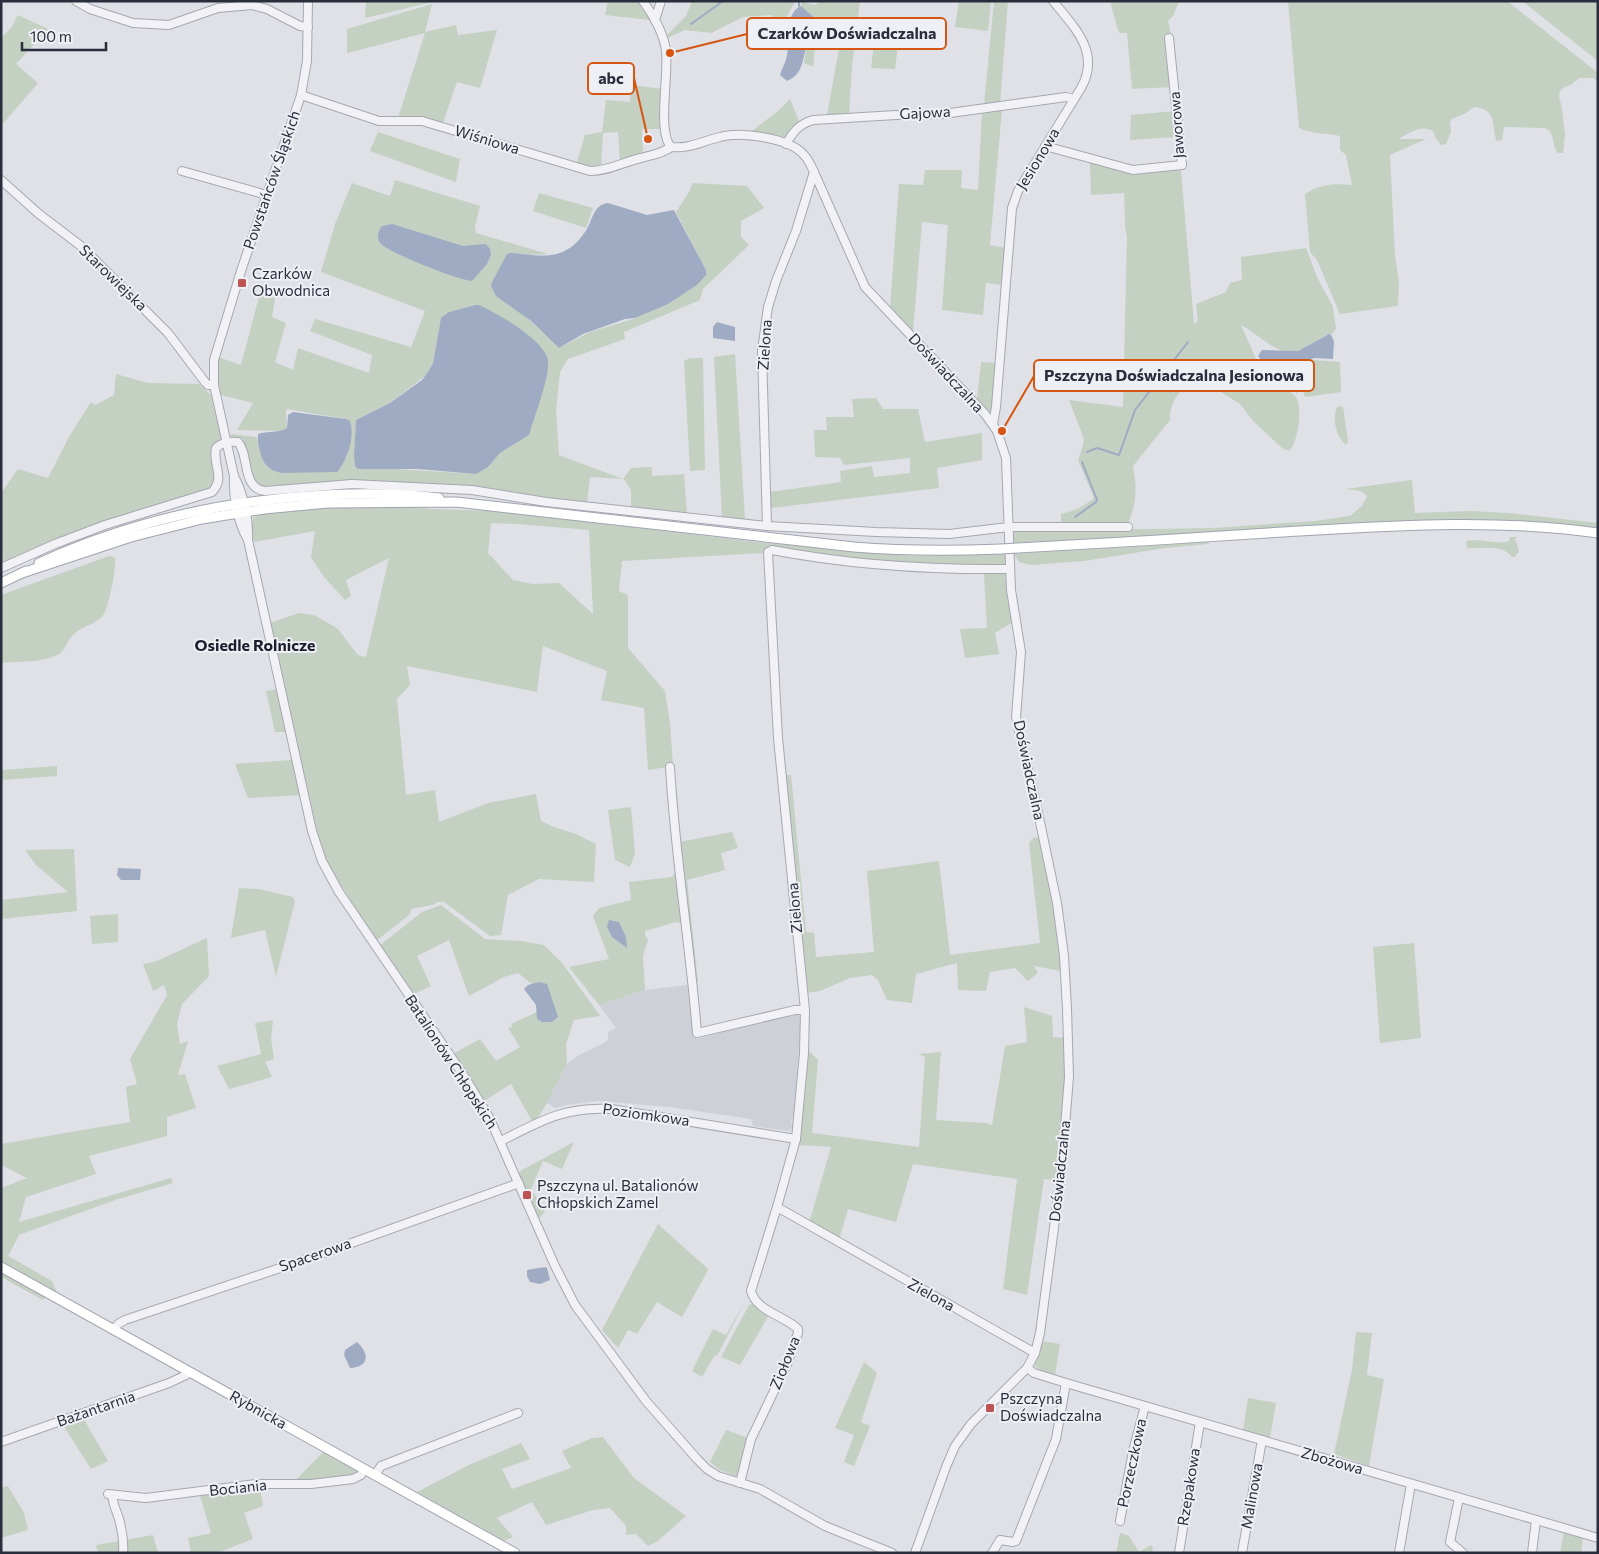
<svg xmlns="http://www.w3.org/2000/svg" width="1599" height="1554" viewBox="0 0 1599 1554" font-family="Commissioner,sans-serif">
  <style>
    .built { fill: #ced0d8 }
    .green { fill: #c3d0c2; fill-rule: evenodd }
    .water { fill: #9fabc3 }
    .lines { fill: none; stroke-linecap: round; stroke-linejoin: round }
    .stream { stroke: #9fabc3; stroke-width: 2 }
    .minor-casing { stroke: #a5a8b0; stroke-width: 10 }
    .major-casing { stroke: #a0a4b1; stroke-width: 11 }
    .minor { stroke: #f2f2f6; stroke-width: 8 }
    .major { stroke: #fff; stroke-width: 9 }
    .major-bridge-casing { stroke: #a0a4b1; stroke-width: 11; stroke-linecap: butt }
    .major-bridge { stroke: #fff; stroke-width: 9 }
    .poi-dot { fill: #bd5353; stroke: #eff0f5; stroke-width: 2 }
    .labels { text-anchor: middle; stroke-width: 4; stroke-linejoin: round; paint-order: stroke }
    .street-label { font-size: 15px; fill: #2a2e3c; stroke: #eff0f5 }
    .poi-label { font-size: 15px; fill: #2a2e3c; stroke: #eff0f5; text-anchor: start }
    .neighbourhood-label { font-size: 16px; font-weight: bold; fill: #1c1f2d; stroke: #eff0f5 }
    .leader { fill: none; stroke: #d55511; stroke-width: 2 }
    .callout-dot { fill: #d55511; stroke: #eff0f5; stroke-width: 2 }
    .callout { fill: #eff0f5; stroke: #d55511; stroke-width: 2 }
    .callout-label { font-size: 16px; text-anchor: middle; font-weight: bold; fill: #2a2e3c }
  </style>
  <rect width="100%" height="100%" fill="#dfe1e7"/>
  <!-- built -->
  <polygon class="built" points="687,985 696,1039 788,1014 798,1014 801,1019 794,1116 792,1118 791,1123 793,1125 793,1128 788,1131 753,1126 751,1119 669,1107 598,1101 566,1105 555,1108 547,1103 567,1064 579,1055 604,1043 608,1040 608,1032 616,1028 599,1005 645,990"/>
  <!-- green -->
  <g class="green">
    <polygon points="366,1 437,1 365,18"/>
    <polygon points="608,1 637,1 650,20 605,15"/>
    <polygon points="692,1 795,1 788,15 782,23 771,15 743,17 711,33 685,30 667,38 665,37 686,16"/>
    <polygon points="821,1 860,1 852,66 849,115 827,115 839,49 815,47 813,67 804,63 807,45 820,25 801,6 802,2 815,5"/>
    <polygon points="959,1 991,1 988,31 955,27"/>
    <polygon points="994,1 1008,1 1000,104 984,105"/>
    <polygon points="1112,1 1179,1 1173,16 1168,21 1171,35 1169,38 1172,87 1132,89 1127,33 1120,33 1118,30 1111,5"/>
    <path d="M1288,1H1507L1598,73V89L1597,82L1594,78H1579L1572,84L1563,88L1560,91L1559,96L1562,109L1565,135L1563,153H1558C1551,145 1556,131 1544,128L1504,127L1502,140L1497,141C1490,127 1500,110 1474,107L1466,113L1452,119L1450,123L1451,132L1446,144L1441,145L1435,137L1434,132C1423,123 1409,133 1398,139H1426L1390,155L1395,256L1399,282L1398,306L1340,314L1317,260L1310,252L1305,194C1319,184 1336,183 1352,185L1346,155L1340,150V136C1327,133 1311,134 1299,128Z"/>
    <polygon points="1522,1 1598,1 1598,61"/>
    <polygon points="432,4 425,32 456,25 458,35 497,30 480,88 457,82 443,123 398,118 425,33 347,53 347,29"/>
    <polygon points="18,15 48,29 16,64 38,83 1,126 1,38 11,28"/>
    <polygon points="877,20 901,23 895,69 871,68"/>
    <polygon points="631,85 663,89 664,129 642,129 643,154 620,162 618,132 603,133 601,168 593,169 576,165 585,135 602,132 606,100 630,102"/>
    <polygon points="790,99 799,121 786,139 780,140 748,134 778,111"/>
    <polygon points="1002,109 990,245 1005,248 1002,285 986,283 983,315 942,310 948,225 922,222 913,332 890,308 899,184 923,185 925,170 962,170 961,188 978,190 982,111"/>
    <polygon points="1175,111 1177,137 1130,140 1131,115"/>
    <polygon points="378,132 460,159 456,182 370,151"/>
    <path d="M1094,162L1132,172L1178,168L1181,171L1194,324L1198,321L1196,304L1226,292L1230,283L1242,280L1241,257L1306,248L1317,277L1333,307L1336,329L1331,335L1329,334C1322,337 1303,349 1297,351C1276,356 1258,333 1241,325L1258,363L1296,397C1303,408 1298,443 1289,451L1282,448L1254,422L1240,404L1221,392L1208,366C1192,383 1169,393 1170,420L1133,466C1137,490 1137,501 1128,524L1061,522V514C1074,511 1084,507 1094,498L1078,460L1082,449L1084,439L1069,400L1123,407L1127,236C1124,228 1125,204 1124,193L1091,195L1090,164Z"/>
    <path d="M395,180L480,206L475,226L476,233L548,254L525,255L513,253L525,316L559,348L590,332L633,319L688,291L697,285L706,270L676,212L689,192L693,183L747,186L764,208L741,221V237L749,245L703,289L700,300L624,332L625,339L568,359L560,372L556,411L559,455L623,479L631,468L652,467V476L684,474L687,515L655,509H631V490L624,479L590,477L587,504L495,489L401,482L337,481L269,488L259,486C249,471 250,454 242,438L231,439V434L257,437L261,456L265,464L340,468L348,455L351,426L346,419L286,409L287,431L237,430L253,403L221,395L216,370L218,357L241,365L260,293L275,298L272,317L286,323L275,362L293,370L298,348L369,373L372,355L310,331L315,319L411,347L425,311L321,272L335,224L352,183L390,196ZM475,305L529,435L500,453L488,467L475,474L397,469L354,455L356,420L390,403L425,376L432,374L430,368L433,363L440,323L449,312Z"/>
    <polygon points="539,193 593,208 586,228 533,211"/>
    <polygon points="735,354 745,520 722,518 714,357"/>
    <polygon points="690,358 703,358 705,470 690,471 684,361"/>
    <path d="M1314,360L1340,362L1341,392L1305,397C1300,386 1303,373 1308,362Z"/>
    <polygon points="981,362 996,363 991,416 977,400"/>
    <polygon points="116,374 148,383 199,384 211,395 221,437 214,449 216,479 213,489 50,541 1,563 1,493 18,469 48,478 70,435 91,402 95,405 114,395"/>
    <polygon points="876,398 883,409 918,409 925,442 982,433 982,460 937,468 939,488 771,508 770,492 841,482 840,471 872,466 874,477 910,473 910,458 844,465 840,458 815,457 814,430 827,430 826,417 854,417 852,399"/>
    <path d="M1340,406L1343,407L1348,441L1346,445C1336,437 1332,419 1337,407Z"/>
    <path d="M1412,480L1415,513L1470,511L1509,513L1598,523V530C1511,514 1421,521 1334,526C1227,533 1120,540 1013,543L1014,531L1214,528L1315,521L1350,516L1362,506L1367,496L1361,491L1345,489Z"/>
    <path d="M400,506L433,509L495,511L767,543L911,556L1007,554L1005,566L906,565L826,558L766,548L764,553L622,561L619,591L628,595V648L665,691L670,723L673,766L648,770L644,708L601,700L607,671L543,646L537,692L407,666L410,685L397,699L406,795L435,790L439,822L488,803L536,794L541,821L554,827L576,834L596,844L594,882L539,879L508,895L501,935L490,936L444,902H435L436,904L412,909L409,915L376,941L330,867L321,848L270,623L299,613L314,615L337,628L358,655L366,657L389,558L346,580L351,596L345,600L324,577L311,557L315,531L254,542L251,530L253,518L260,514L325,507ZM491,523L518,524L589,530L593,614L559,583L532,584L513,580L488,553Z"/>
    <path d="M1510,537H1517L1515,539L1519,551L1515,557H1512C1504,544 1480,549 1467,548L1466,541C1478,538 1503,545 1509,541Z"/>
    <polygon points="1208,540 1209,544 1165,548 1084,561 1031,565 1019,562 1014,554"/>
    <path d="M109,556L115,557C117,567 108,611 102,617C93,625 80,627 72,636C66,642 65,653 55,656C39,663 19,661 1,663V595Z"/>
    <polygon points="984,574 1005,574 1007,596 1013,622 995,633 999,654 965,658 960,629 987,628"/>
    <polygon points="278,689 286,732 275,732 266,691"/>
    <polygon points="292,760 301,795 248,798 235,764"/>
    <polygon points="57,766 57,776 1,780 1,770"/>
    <polygon points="785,775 791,775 806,932 814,933 816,957 874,952 867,871 939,861 950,955 1040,943 1029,843 1033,838 1041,837 1057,925 1061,971 1034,966 1038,973 1028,981 1015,968 990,972 986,991 958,990 957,963 916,974 912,1003 887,1000 878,980 872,975 850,978 820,991 806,993"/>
    <polygon points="631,807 635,853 630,867 615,860 608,810"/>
    <polygon points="732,832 738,848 721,853 725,870 687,880 698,982 695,982 679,842"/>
    <polygon points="74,849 77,911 1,919 1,900 68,892 36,865 25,850"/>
    <polygon points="676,872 683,923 676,922 645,931 645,935 648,940 643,956 645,990 599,1005 569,967 609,959 593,916 599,908 631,900 629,882 672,877"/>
    <polygon points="239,888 258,889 293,897 295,901 276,977 265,930 231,938"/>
    <polygon points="441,905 485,939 521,941 544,945 563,964 600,1016 574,1020 566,1044 567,1064 547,1103 538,1118 532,1121 511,1084 484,1101 453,1054 480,1039 496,1061 520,1047 508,1028 512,1027 511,1024 537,1012 537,1019 539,982 532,984 518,973 504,977 469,996 449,940 417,956 431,986 412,995 379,946 422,912"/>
    <polygon points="118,914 118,942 92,944 90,916"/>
    <polygon points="207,938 209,976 182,1004 177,1024 180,1044 188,1041 178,1075 185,1074 196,1108 167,1117 167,1136 89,1156 96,1174 26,1197 19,1222 171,1178 173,1183 115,1200 19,1235 8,1256 52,1281 57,1292 1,1262 1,1188 27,1178 1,1165 1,1144 130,1122 126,1087 137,1084 130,1059 167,995 164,985 153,991 143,964 157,961"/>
    <polygon points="1414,943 1421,1038 1380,1043 1373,947"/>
    <polygon points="1024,1007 1052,1016 1053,1037 1066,1038 1066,1075 1057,1181 1044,1179 1027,1295 1003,1289 1017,1179 913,1164 896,1222 848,1209 839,1240 809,1223 831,1147 799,1145 808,1050 818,1060 812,1133 919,1147 925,1057 919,1054 941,1052 936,1120 986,1123 992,1125 1005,1046 1027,1042"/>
    <polygon points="273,1020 271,1038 274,1059 265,1062 272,1077 229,1089 217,1066 261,1054 255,1023"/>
    <polygon points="574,1142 562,1169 543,1161 531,1189 545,1212 538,1219 518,1174 522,1170"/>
    <polygon points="658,1224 708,1269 707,1272 682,1317 657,1302 637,1334 628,1330 618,1348 602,1330"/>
    <polygon points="1,1271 47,1296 43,1300 1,1277"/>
    <polygon points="746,1300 717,1356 715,1355 702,1377 692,1371 713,1329 726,1335"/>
    <polygon points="752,1304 770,1313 740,1365 721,1357 749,1305"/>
    <polygon points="1356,1332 1372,1333 1367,1375 1384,1379 1369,1466 1334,1454 1352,1370"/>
    <path d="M1042,1341L1060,1344L1055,1375C1027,1367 1034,1366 1042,1341Z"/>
    <polygon points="864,1362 877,1373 861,1422 870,1426 854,1466 844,1462 854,1435 835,1428"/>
    <polygon points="1248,1398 1276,1403 1270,1438 1243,1430"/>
    <polygon points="82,1416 108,1461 91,1469 63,1425"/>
    <polygon points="726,1430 748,1438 738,1477 720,1470 710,1462"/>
    <polygon points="603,1437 634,1478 686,1516 658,1541 648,1546 636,1534 626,1535 626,1526 610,1508 593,1510 546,1525 532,1502 497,1518 513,1537 504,1541 417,1492 469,1465 521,1443 530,1459 502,1469 512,1489 571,1468 562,1451 592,1438"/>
    <path d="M324,1451L359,1471C351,1481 308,1481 294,1482Z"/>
    <polygon points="8,1486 24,1513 28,1530 1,1538 1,1488"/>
    <polygon points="256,1487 260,1489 263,1506 244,1513 253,1539 217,1553 191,1553 188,1538 211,1533 200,1496"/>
    <polygon points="1564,1532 1583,1538 1581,1553 1560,1553"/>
    <polygon points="1120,1533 1129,1536 1139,1552 1151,1545 1153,1548 1152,1553 1116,1553"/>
    <polygon points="153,1535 158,1553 98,1553 96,1545"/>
  </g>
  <!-- water -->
  <g class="water">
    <path d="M801,6L818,21L820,25C816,32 810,38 807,45C802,59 804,74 787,81L780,75C782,68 786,62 787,55C790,42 784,13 801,6Z"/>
    <path d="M608,203L647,215L674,210L706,270V275L697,285L668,304L635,318L625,319L583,334L559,348L531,321L496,296L491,286L492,282L507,254L510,253C529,254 551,260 568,249C574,246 581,238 585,232C592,223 593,204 608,203Z"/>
    <path d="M392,224L463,246L486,244L490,249L491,255L487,264L472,281C458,280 390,253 381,244C376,238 378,231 382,226Z"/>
    <path d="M475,305H479C497,313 544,340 548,360C550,377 534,417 529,435L500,453L488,467L476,474L417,469H358L355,466L354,455L356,420L390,403L422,380L428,372L433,363L441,318L449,312Z"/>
    <polygon points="717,322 735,327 735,341 713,338 713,327"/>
    <path d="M1329,334L1331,335L1334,341L1333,359L1314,358L1305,363C1302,372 1301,387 1297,393L1265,365L1258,356L1262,350L1298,351Z"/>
    <path d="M293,412L346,419L350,421C355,437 348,460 337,472L281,473L272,470L265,464L261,456L258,443V434C267,431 280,433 287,428L288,415Z"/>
    <polygon points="118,868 141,869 140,880 121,880 117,875"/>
    <polygon points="609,920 619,922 626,937 627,948 612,937 607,927"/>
    <polygon points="539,982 547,984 558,1017 552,1022 542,1022 537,1019 536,1005 524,989 528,985"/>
    <polygon points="545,1267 547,1268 550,1280 540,1284 530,1282 527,1276 527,1270"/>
    <path d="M357,1342C370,1354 369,1367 350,1368L344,1355L345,1350Z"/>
  </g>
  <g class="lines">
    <!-- stream -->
    <g class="stream">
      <polyline points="799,6 799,1"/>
      <polyline points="691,24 723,1"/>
      <polyline points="1087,452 1097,448 1119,455 1135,410 1188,342"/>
      <polyline points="1075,517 1096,502 1097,500 1082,462"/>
    </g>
    <!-- minor casing -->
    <g class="minor-casing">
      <g id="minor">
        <polyline points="76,1 90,9 133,23 169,25 218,8 252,5 267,9 300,26 308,27"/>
        <path d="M643,1C653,15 664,34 666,51C669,74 657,132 671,147C689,149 703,141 720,137C740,131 790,138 804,155C809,160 811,166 814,172L865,287L985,414L997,431L1006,458L1011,590L1021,652L1016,717L1037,808L1057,903L1064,956L1067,1009L1069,1077L1061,1175L1040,1333L1035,1353L1027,1368L971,1424L955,1446L946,1467L915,1553"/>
        <polyline points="655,20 661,1"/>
        <path d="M301,95L379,121H422L590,171C609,171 623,162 641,158C651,155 662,154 671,147"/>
        <path d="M786,144C793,132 799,124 813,120L896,115L943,114L1066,97L1074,99"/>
        <polyline points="1045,146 1133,170 1182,165 1169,38"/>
        <polyline points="182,171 267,195"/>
        <polyline points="1,180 39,214 81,246 168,333 205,382 208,385 214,385"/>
        <path d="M993,424L996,407L1012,208L1018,191L1081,88C1101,53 1075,28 1053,1"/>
        <path d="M234,476C244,495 249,519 248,540L312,831L322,861L339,892L464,1076L489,1117L555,1266L575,1305L646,1401L697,1459L707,1469L718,1476L760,1489L825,1526L892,1553"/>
        <polyline points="767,526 762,351 768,307 776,281 796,231 814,172"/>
        <path d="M247,538C237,520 233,496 234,476L214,385V360L241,271L301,95L307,61L308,1"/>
        <path d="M1,568L55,544L105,525L212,492C226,477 212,465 216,448C222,442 230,441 238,442C250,456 241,488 265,491L352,484L472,490L546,502L767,526L876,532L949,534L1009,527H1128"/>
        <path d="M1010,569C930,570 851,565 772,550L768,552L778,738L805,1010L804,1053L796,1139L777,1207L1035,1353"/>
        <path d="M670,767C675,856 690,944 697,1033L795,1010H805"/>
        <path d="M501,1141C540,1121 566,1106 611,1109L796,1139"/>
        <polyline points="114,1330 118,1324 125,1320 307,1259 519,1183"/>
        <polyline points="1027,1368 1034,1373 1066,1383 1598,1538"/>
        <polyline points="1,1442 169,1383 186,1375 189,1372"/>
        <polyline points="375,1475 381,1466 518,1413"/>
        <path d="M740,1483L751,1439L787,1364L798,1333V1329C785,1316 756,1311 751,1291L777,1207"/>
        <polyline points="108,1494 146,1498 256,1484 311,1484 353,1479 361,1475 364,1469"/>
        <path d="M112,1495C113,1504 116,1510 119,1519C122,1530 124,1541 123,1553"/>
        <polyline points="1459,1498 1450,1542 1463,1553"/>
        <polyline points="1120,1521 1133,1451 1145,1406"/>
        <polyline points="992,1553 1000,1540 1013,1542 1016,1541 1056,1439 1066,1383"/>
        <polyline points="1179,1553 1200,1422"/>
        <polyline points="1242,1553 1262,1440"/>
        <polyline points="1399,1553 1411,1484"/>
        <polyline points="1532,1553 1536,1520"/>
      </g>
    </g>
    <!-- major casing -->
    <g class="major-casing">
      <g id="major">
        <path d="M1018,548C1106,543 1195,538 1283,532C1388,526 1493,518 1598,533"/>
        <path d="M39,563C129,522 227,500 325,495C363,493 401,493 439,498"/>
        <path d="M22,573L131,537L202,519L264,509L328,503L456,502L854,547C904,551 952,551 1001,549"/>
        <polyline points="1,583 26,571"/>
        <polyline points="1,1267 515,1553"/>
      </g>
    </g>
    <!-- minor -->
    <use href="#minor" class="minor"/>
    <!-- major -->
    <use href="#major" class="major"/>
    <!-- major-bridge casing -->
    <g class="major-bridge-casing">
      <polyline id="major-bridge" points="1001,549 1018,548"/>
    </g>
    <!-- major-bridge -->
    <use href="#major-bridge" class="major-bridge"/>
  </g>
  <!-- markers -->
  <g class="poi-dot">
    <rect x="237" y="278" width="10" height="10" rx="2.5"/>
    <rect x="522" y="1190" width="10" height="10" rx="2.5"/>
    <rect x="985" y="1403" width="10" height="10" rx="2.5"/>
  </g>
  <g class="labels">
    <!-- street labels -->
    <g class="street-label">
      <text transform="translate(925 113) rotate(-3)" y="5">Gajowa</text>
      <text transform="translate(1177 125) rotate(-94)" y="5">Jaworowa</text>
      <text transform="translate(487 140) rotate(17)" y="5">Wiśniowa</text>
      <text transform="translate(1038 159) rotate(-59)" y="5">Jesionowa</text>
      <text transform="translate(272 180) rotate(-71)" y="5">Powstańców Śląskich</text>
      <text transform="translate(113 278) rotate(44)" y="5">Starowiejska</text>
      <text transform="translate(765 345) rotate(-86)" y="5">Zielona</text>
      <text transform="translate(946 373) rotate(47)" y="5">Doświadczalna</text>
      <text transform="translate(1029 770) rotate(78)" y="5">Doświadczalna</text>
      <text transform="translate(795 908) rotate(-95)" y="5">Zielona</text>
      <text transform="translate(451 1062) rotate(57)" y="5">Batalionów Chłopskich</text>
      <text transform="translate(646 1115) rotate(8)" y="5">Poziomkowa</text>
      <text transform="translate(1060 1171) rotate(-84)" y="5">Doświadczalna</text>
      <text transform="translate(315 1255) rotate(-19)" y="5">Spacerowa</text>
      <text transform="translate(931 1295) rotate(29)" y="5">Zielona</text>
      <text transform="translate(785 1363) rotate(-68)" y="5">Ziołowa</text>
      <text transform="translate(96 1409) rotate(-19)" y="5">Bażantarnia</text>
      <text transform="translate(258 1410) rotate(29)" y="5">Rybnicka</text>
      <text transform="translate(1332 1461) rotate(16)" y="5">Zbożowa</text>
      <text transform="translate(1132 1463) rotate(-78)" y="5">Porzeczkowa</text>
      <text transform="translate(1189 1487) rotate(-81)" y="5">Rzepakowa</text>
      <text transform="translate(238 1488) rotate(-6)" y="5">Bociania</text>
      <text transform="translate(1252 1496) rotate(-80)" y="5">Malinowa</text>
    </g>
    <!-- poi labels -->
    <g class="poi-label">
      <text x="252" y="279">Czarków<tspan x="252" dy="17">Obwodnica</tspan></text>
      <text x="537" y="1191">Pszczyna ul. Batalionów<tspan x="537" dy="17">Chłopskich Zamel</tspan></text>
      <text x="1000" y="1404">Pszczyna<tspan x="1000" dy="17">Doświadczalna</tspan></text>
    </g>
    <!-- neighbourhood labels -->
    <g class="neighbourhood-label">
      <text x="255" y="651">Osiedle Rolnicze</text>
    </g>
  </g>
  <!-- callouts -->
  <path class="leader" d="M670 53L747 34M648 139L634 78M1002 431L1034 376"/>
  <g class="callout-dot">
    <circle cx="670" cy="53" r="5"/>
    <circle cx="648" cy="139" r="5"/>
    <circle cx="1002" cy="431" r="5"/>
  </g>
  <g class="callout">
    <rect x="747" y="18" width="199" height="31" rx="5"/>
    <rect x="588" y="63" width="46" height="31" rx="5"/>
    <rect x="1034" y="360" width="280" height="31" rx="5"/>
  </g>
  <g class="callout-label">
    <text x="847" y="39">Czarków Doświadczalna</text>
    <text x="611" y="84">abc</text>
    <text x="1174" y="381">Pszczyna Doświadczalna Jesionowa</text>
  </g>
  <!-- border -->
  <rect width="1599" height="1554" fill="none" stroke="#2a2e3c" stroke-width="5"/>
  <!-- scale -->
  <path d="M22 42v8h84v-8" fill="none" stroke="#2a2e3c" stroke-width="2.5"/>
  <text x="30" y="42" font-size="15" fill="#2a2e3c" stroke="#eff0f5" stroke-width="4" paint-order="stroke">100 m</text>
</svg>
